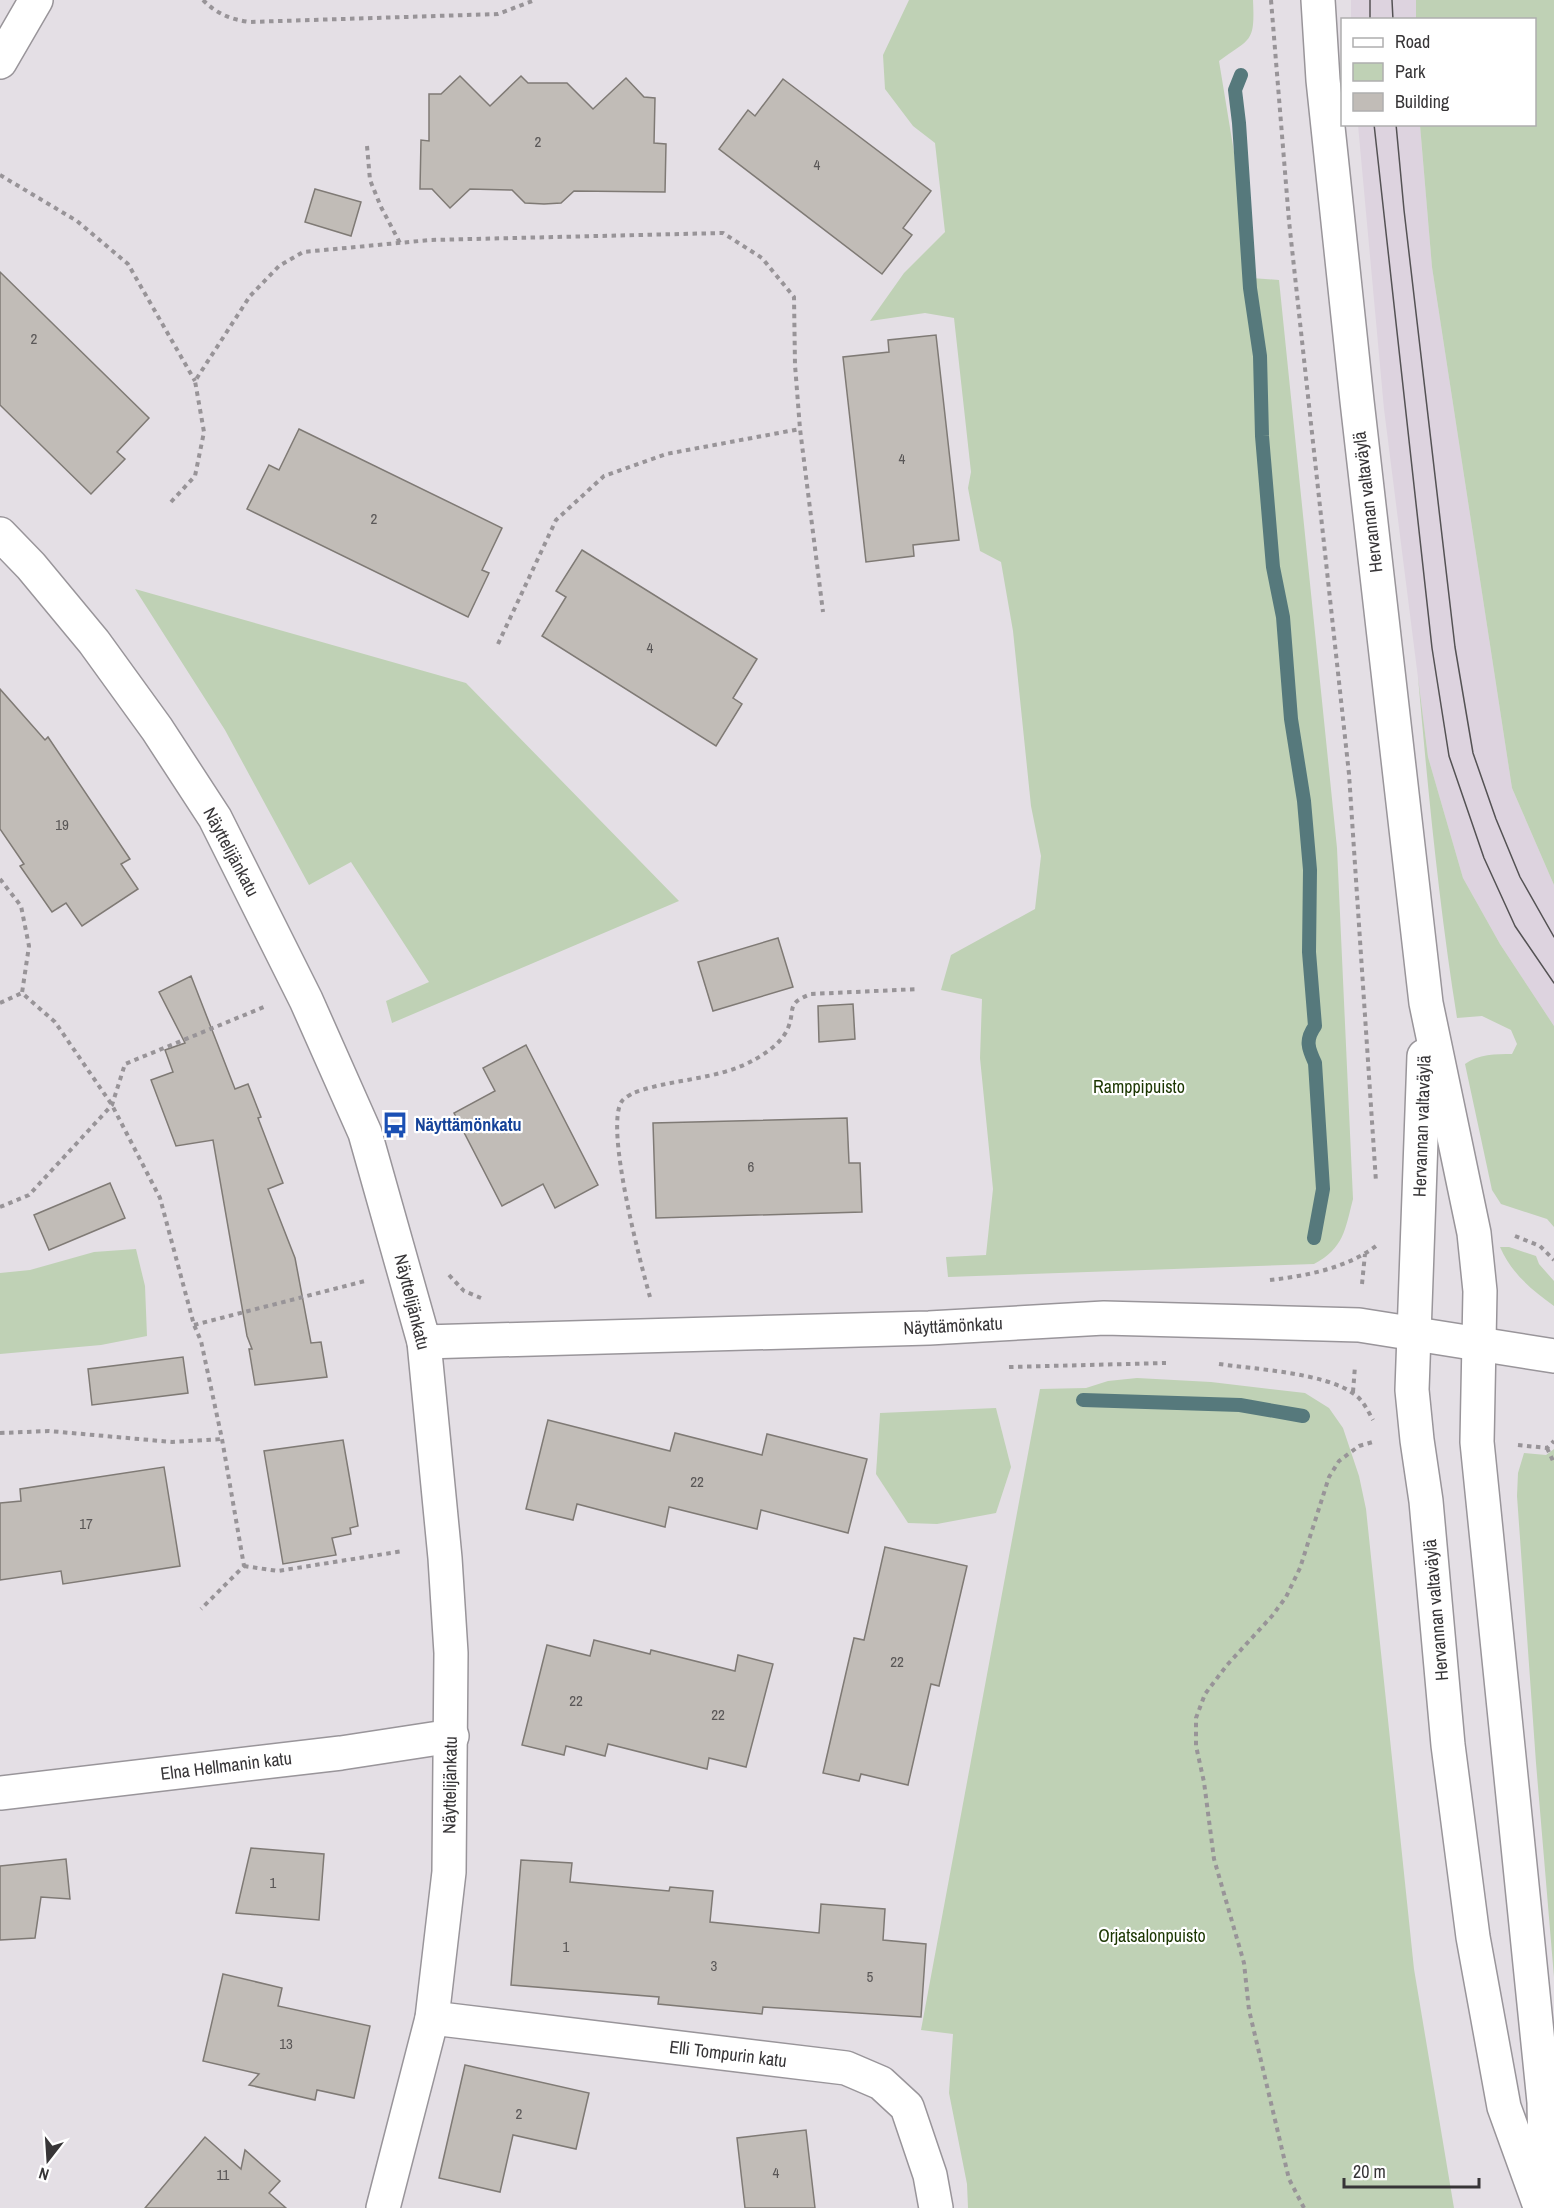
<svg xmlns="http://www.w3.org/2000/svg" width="1554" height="2208" viewBox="0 0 1554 2208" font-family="'Archivo Narrow',sans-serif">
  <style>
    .built { fill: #ddd3df }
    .green { fill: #bfd1b5 }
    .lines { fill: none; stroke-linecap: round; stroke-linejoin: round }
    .stream { stroke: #56797c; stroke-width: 14 }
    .building { fill: #c1bcb7; stroke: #7f7a75; stroke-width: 1.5 }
    .minor-casing { stroke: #99959a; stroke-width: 36 }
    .tertiary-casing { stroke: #99959a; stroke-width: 36 }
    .primary-casing { stroke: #99959a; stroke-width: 36 }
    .path { stroke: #989498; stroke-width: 4; stroke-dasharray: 4.5 4.5; stroke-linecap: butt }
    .minor { stroke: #fff; stroke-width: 33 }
    .tertiary { stroke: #fff; stroke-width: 33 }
    .primary { stroke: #fff; stroke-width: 33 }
    .tram { stroke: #545254; stroke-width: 1.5 }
    .labels { text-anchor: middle; stroke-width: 4.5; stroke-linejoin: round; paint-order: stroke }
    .number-label { font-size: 15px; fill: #5a5757 }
    .street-label { font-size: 18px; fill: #373537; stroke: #fff }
    .park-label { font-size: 18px; fill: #1b3601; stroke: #fff }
    .transit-label { font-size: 18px; font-weight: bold; fill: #164399; stroke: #fff; text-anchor: start }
  </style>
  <rect width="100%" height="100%" fill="#e4dfe5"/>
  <!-- built -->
  <g class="built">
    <rect x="1351" y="0" width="65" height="19"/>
    <polygon points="1358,125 1420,125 1432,267 1512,788 1554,885 1554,1026 1500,944 1463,878 1428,757 1384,409"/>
  </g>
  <!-- green -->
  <g class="green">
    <path d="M909,0H1253C1255,43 1251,38 1219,61L1243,207L1251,278L1279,280L1337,848L1353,1199C1345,1230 1344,1248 1314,1264L948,1277L946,1257L986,1255L993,1189L980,1058L982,999L941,990L951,955L1035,909L1041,856L1031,806L1013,631L1001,562L980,551L968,488L971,472L954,318L925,313L870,321L904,273L945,232L935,143L913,126L885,89L883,55Z"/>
    <polygon points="1416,0 1554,0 1554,885 1512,788 1432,267 1420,125 1534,124 1534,20 1416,19"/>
    <polygon points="135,589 466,683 679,901 392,1023 386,1001 429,982 351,862 309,885 225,730"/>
    <path d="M1418,677L1428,757L1463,878L1500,944L1554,1026V1227L1547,1219L1501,1204L1492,1190L1465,1064C1478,1054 1496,1054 1512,1054L1517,1044L1511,1030L1482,1016L1457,1018C1439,905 1428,791 1418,677Z"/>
    <path d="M1500,1247H1509L1536,1256L1539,1264L1554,1281V1306C1531,1289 1512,1274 1500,1247Z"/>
    <polygon points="136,1249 145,1286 147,1336 101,1345 0,1354 0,1273 30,1270 94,1252"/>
    <polygon points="1137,1378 1211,1382 1305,1393 1329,1408 1343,1428 1359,1476 1366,1509 1414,1969 1454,2208 968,2208 967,2184 949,2093 953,2034 921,2030 1040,1389 1086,1388 1108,1381"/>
    <polygon points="996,1408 1011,1467 996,1513 937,1524 908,1523 876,1474 880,1413"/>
    <polygon points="1554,1449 1554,1977 1536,1763 1517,1496 1518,1473 1524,1453 1546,1455"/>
  </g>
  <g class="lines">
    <!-- stream -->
    <g class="stream">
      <path d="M1241,75L1235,90L1239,123L1250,288L1260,356L1262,436L1273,567L1283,617L1291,719L1304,801L1310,870L1309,952L1315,1026C1305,1040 1308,1048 1315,1063L1323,1189L1314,1238"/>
      <polyline points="1083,1400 1240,1405 1303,1416"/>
    </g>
  </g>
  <!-- building -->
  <g class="building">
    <polygon points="460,76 490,106 521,76 528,83 567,83 593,109 626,78 644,97 655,98 654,143 666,144 665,192 574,191 561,203 544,204 525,203 512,190 470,189 450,208 432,189 420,189 421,140 429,141 429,94 441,94"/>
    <polygon points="783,79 931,191 903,228 912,235 882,274 719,149 748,110 755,116"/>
    <polygon points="315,189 361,202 351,236 305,222"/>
    <polygon points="0,272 149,418 117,452 125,459 91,494 0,405"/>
    <polygon points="936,335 959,540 913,545 914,556 866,562 843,357 889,352 888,340"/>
    <polygon points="299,429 502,528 482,570 489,573 468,617 247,509 269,465 279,470"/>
    <polygon points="582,550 757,659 733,698 742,704 716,746 542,636 566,597 556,591"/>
    <polygon points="0,689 45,740 48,737 130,859 121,864 138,889 82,926 66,903 52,912 20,866 24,864 0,829"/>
    <polygon points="778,938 793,987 713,1011 698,962"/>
    <polygon points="191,976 235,1089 248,1084 261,1117 258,1118 283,1183 268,1189 295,1258 311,1343 321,1342 327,1377 255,1385 249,1349 252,1349 247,1336 213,1140 176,1146 151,1080 173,1072 165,1050 185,1043 159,992"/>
    <polygon points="853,1004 855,1039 819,1042 818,1006"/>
    <polygon points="526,1045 598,1185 555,1208 543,1184 502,1206 454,1113 495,1091 483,1068"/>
    <polygon points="847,1118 849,1163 860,1163 862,1212 656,1218 653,1123"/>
    <polygon points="110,1183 125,1218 49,1250 34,1215"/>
    <polygon points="183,1357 188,1393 92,1405 88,1369"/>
    <polygon points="548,1420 670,1451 675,1433 762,1455 767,1434 867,1459 848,1533 761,1510 757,1529 669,1507 665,1527 577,1504 573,1520 526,1509"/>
    <polygon points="343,1440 358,1526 350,1528 351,1534 332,1538 336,1555 283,1564 264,1451"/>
    <polygon points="164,1467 180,1566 63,1584 61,1571 0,1580 0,1503 21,1501 20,1489"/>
    <polygon points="885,1547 967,1566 939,1686 931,1684 908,1785 861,1774 859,1781 823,1773 854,1638 864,1640"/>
    <polygon points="594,1640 650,1654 651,1650 735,1671 738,1655 773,1664 746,1767 709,1758 707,1769 608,1744 605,1756 566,1746 564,1755 522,1745 547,1645 590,1656"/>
    <polygon points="251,1848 324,1854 319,1920 236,1913"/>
    <polygon points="66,1859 70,1899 41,1897 35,1938 0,1940 0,1866"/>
    <polygon points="521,1860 572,1863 570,1882 669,1891 670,1887 713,1891 710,1922 819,1933 821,1904 885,1909 883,1940 926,1944 921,2017 763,2007 762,2014 658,2004 659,1997 511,1985"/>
    <polygon points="223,1974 282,1988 278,2006 370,2026 354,2098 317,2090 315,2100 249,2085 259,2074 203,2061"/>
    <polygon points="465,2065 589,2093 576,2149 513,2135 500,2192 439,2178"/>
    <polygon points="806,2130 815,2208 745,2208 737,2138"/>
    <polygon points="205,2137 241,2169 245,2150 280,2181 269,2193 286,2208 145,2208"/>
  </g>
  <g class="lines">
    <!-- minor casing -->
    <g class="minor-casing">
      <g id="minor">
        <polyline points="0,62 36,0"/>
        <polyline points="0,1793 341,1753 452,1736"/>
        <polyline points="432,2018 846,2068 881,2083 907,2107 930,2175 936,2208"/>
        <polyline points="383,2208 432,2018 449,1872 451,1653 445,1558 424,1342"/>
      </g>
    </g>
    <!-- tertiary casing -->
    <g class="tertiary-casing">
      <polyline id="tertiary" points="0,534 31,566 94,642 157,729 215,818 306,1000 365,1133 424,1342 929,1328 1104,1318 1359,1325 1554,1356"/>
    </g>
    <!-- primary casing -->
    <g class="primary-casing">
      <g id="primary">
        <polyline points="1318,0 1323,80 1357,401 1426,1003 1474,1233 1480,1291 1477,1442 1544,2102 1546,2208"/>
        <polyline points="1424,1056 1412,1390 1417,1440 1426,1501 1448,1745 1473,1937 1504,2107 1538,2201"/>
      </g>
    </g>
    <!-- path -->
    <g class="path">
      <path d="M203,0C217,14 230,19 249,22L498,14L535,0"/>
      <polyline points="1271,0 1289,221 1349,774 1376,1182"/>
      <polyline points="367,146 370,180 381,207 400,243"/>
      <polyline points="0,175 77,221 128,264 195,381"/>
      <polyline points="171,502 195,476 204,432 195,381 250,296 279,266 303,252 430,240 723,233 762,258 794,297 795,365 800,429 823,612"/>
      <polyline points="498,644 556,520 604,476 666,454 800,429"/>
      <polyline points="0,879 21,906 29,946 22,993 55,1022 112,1105 160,1198 194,1325 201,1341 222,1439 244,1566 201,1609"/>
      <polyline points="0,1003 22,993"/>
      <polyline points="0,1207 29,1195 112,1105 125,1064 264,1007"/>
      <polyline points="1515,1236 1540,1246 1554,1260"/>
      <polyline points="449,1275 464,1291 481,1298"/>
      <path d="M1270,1280C1306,1276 1347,1268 1376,1246"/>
      <polyline points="1362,1284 1365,1254"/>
      <path d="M650,1297C641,1265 604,1126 622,1101C624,1098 630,1095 633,1093C670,1079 717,1080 752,1061C765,1054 782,1043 788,1028C796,1008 785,1004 811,994L919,989"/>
      <polyline points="194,1325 365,1281"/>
      <path d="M1219,1364C1254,1369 1326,1373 1354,1394C1363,1400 1368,1411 1373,1420"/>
      <polyline points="1009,1367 1166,1363"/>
      <polyline points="1353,1392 1355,1366"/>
      <polyline points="0,1433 49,1431 172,1442 222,1439"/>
      <polyline points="1518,1445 1547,1448 1554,1441"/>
      <polyline points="1547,1448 1554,1463"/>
      <polyline points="244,1566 278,1571 403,1551"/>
      <polyline points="1304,2208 1289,2179 1249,2010 1244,1963 1214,1859 1204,1782 1196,1746 1196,1718 1205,1694 1227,1665 1272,1616 1286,1597 1300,1568 1329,1477 1339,1461 1359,1446 1376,1441"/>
    </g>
    <!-- minor -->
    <use href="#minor" class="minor"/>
    <!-- tertiary -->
    <use href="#tertiary" class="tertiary"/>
    <!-- primary -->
    <use href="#primary" class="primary"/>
    <!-- tram -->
    <g class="tram">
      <polyline points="1370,0 1370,20"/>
      <polyline points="1392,0 1393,20"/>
      <polyline points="1374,124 1432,648 1449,756 1484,858 1515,926 1554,983"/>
      <polyline points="1396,124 1404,210 1455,647 1473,753 1496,819 1520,877 1554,937"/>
    </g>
  </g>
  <!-- icons -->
  <defs>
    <g id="bus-bare" transform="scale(2.07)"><path d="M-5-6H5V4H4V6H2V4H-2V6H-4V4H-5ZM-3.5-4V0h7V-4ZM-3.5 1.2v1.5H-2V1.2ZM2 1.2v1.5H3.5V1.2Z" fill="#1a4fb4" stroke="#fff" stroke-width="2.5" paint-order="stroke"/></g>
  </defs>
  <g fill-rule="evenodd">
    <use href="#bus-bare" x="395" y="1125"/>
  </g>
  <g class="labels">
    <!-- number labels -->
    <g class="number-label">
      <text x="538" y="147">2</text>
      <text x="817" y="170">4</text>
      <text x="34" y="344">2</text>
      <text x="902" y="464">4</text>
      <text x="374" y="524">2</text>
      <text x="650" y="653">4</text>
      <text x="62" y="830">19</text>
      <text x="751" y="1172">6</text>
      <text x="697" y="1487">22</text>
      <text x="86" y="1529">17</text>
      <text x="897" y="1667">22</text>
      <text x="576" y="1706">22</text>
      <text x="718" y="1720">22</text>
      <text x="273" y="1888">1</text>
      <text x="566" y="1952">1</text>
      <text x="714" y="1971">3</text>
      <text x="870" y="1982">5</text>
      <text x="286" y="2049">13</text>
      <text x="519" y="2119">2</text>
      <text x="776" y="2178">4</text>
      <text x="223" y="2180">11</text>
    </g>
    <!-- street labels -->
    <g class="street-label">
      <text transform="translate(1368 502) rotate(-97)" y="6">Hervannan valtaväylä</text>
      <text transform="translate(231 852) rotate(62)" y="6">Näyttelijänkatu</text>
      <text transform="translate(1422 1126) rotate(-88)" y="6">Hervannan valtaväylä</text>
      <text transform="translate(412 1302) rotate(76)" y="6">Näyttelijänkatu</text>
      <text transform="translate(953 1326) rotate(-3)" y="6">Näyttämönkatu</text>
      <text transform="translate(1436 1610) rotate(-95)" y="6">Hervannan valtaväylä</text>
      <text transform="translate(226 1766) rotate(-7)" y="6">Elna Hellmanin katu</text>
      <text transform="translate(450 1785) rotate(-89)" y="6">Näyttelijänkatu</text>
      <text transform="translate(728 2054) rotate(7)" y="6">Elli Tompurin katu</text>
    </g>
    <!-- park labels -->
    <g class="park-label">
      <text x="1139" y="1093">Ramppipuisto</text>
      <text x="1152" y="1942">Orjatsalonpuisto</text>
    </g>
    <!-- transit labels -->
    <g class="transit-label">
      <text x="415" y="1131">Näyttämönkatu</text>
    </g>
  </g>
  <!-- legend -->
  <rect x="1341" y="18" width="195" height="108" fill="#ffffff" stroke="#afaeaf" stroke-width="1.5"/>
  <rect x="1353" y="38" width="30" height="9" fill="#ffffff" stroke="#afaeaf" stroke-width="1.5"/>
  <text x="1395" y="48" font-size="18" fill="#373537">Road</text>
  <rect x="1353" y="63" width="30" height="18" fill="#bfd1b5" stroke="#afaeaf" stroke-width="1.5"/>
  <text x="1395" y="78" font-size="18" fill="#373537">Park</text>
  <rect x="1353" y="93" width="30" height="18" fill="#c1bcb7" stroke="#afaeaf" stroke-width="1.5"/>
  <text x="1395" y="108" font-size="18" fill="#373537">Building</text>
  <!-- north arrow -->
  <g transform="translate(48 2160) rotate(197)" stroke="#ffffff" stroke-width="4.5" paint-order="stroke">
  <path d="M0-4.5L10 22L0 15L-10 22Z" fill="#373537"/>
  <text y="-9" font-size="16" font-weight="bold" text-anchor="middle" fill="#373537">N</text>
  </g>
  <!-- scale -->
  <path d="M1344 2178v9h135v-9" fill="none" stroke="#373537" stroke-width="3"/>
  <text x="1353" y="2178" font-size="18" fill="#373537" stroke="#ffffff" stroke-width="4.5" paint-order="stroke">20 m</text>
</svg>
